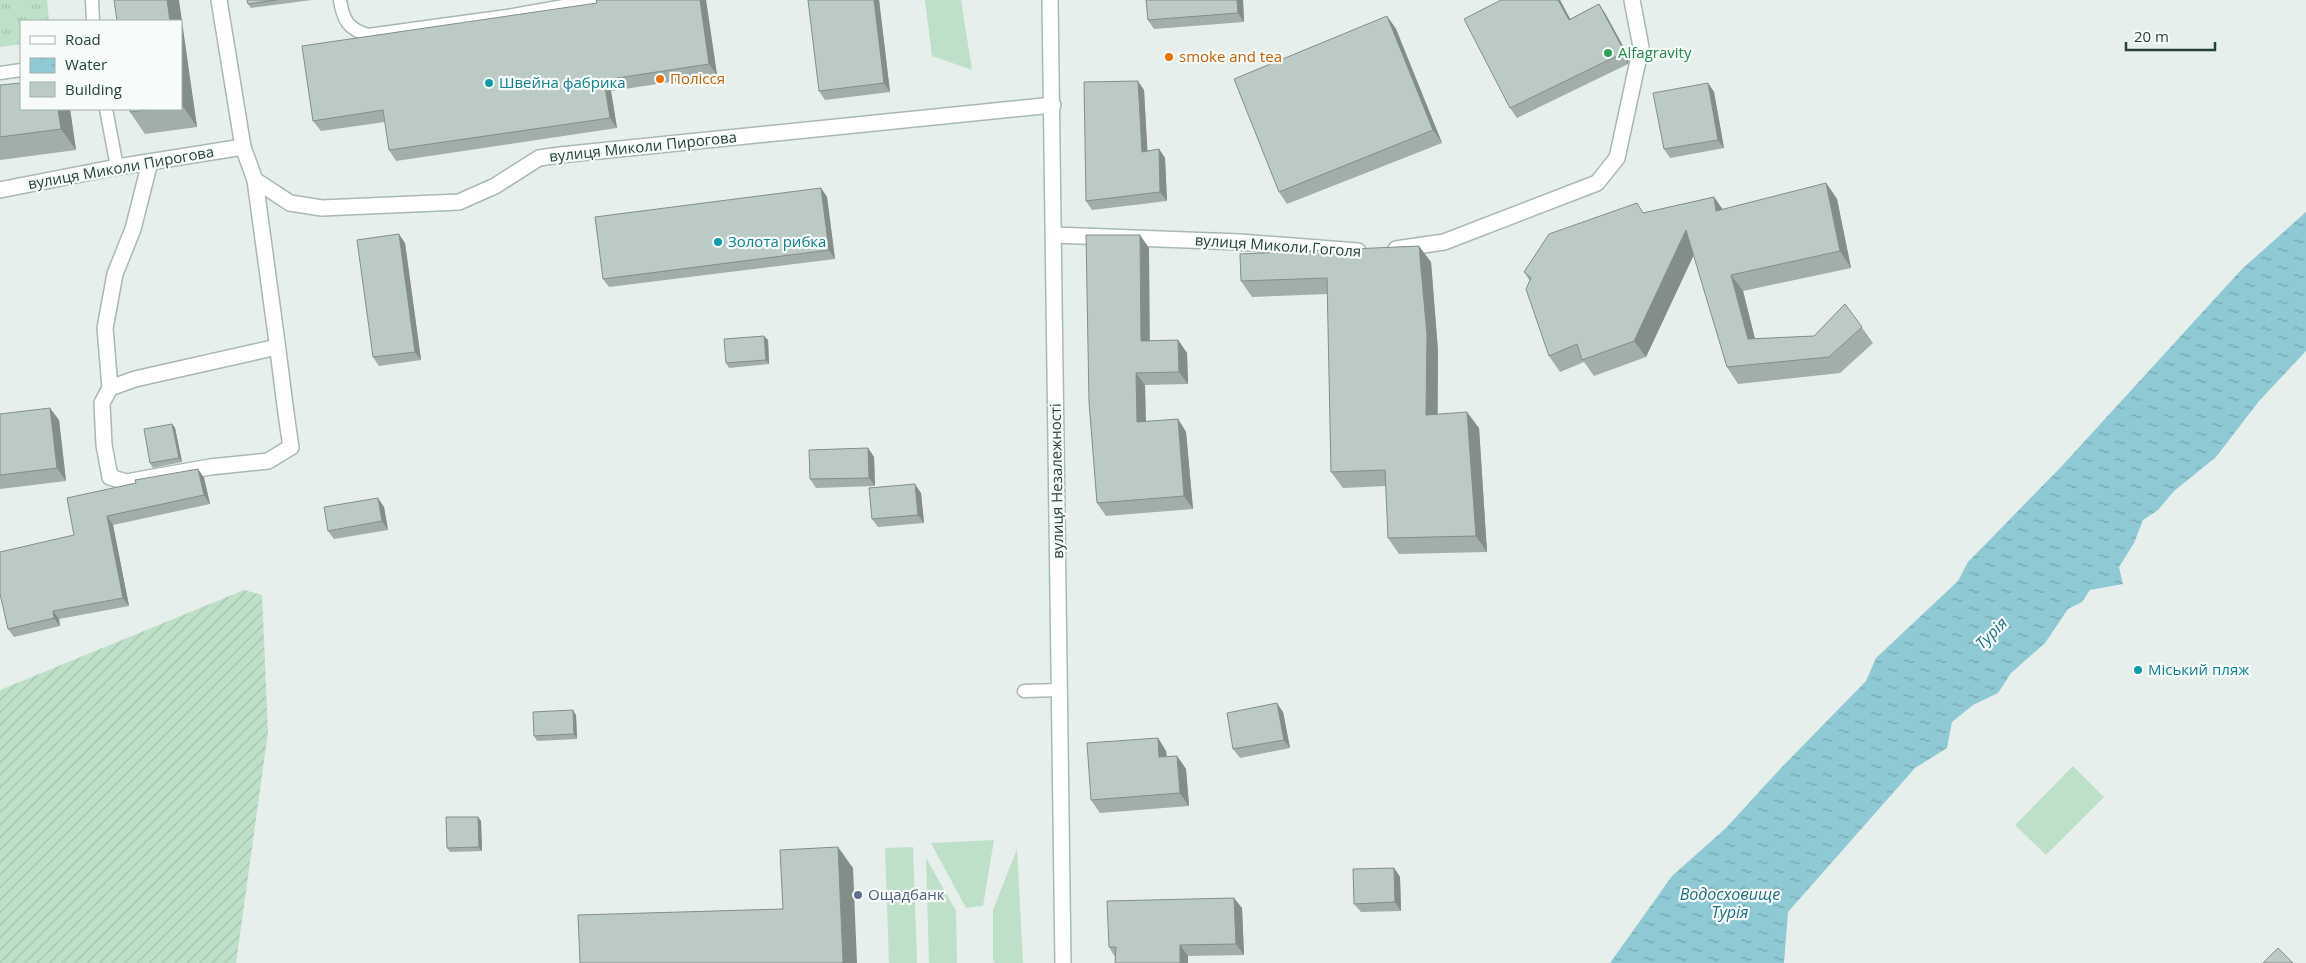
<svg xmlns="http://www.w3.org/2000/svg" width="2306" height="963" viewBox="0 0 2306 963" font-family="'Open Sans',sans-serif">
  <style>
    .grass { fill: #bfe0c8 }
    .park { fill: url(#park-tufts) }
    .garden { fill: url(#garden-furrows) }
    .water { fill: url(#water-ripples) }
    .lines { fill: none; stroke-linecap: round; stroke-linejoin: round }
    .lane-casing { stroke: #a8b8b2; stroke-width: 15 }
    .street-casing { stroke: #a8b8b2; stroke-width: 18 }
    .secondary-casing { stroke: #a4bbb3; stroke-width: 18 }
    .lane { stroke: #fff; stroke-width: 12 }
    .street { stroke: #fff; stroke-width: 15 }
    .secondary { stroke: #fff; stroke-width: 15 }
    .wall { fill: #a1aea9 }
    .shaded-wall { fill: #838d89 }
    .building { fill: #bbcac4; stroke: #838d89 }
    .leisure-dot { fill: #2e9e5b; stroke: #f7fbf9; stroke-width: 2 }
    .food-dot { fill: #e8710a; stroke: #f7fbf9; stroke-width: 2 }
    .culture-dot { fill: #0f9aa8; stroke: #f7fbf9; stroke-width: 2 }
    .service-dot { fill: #5c6f8a; stroke: #f7fbf9; stroke-width: 2 }
    .labels { text-anchor: middle; stroke-width: 4.5; stroke-linejoin: round; paint-order: stroke }
    .leisure-label { font-size: 15px; fill: #27864d; stroke: #f7fbf9; text-anchor: start }
    .food-label { font-size: 15px; fill: #c56008; stroke: #f7fbf9; text-anchor: start }
    .culture-label { font-size: 15px; fill: #0d838f; stroke: #f7fbf9; text-anchor: start }
    .street-label { font-size: 15px; fill: #24423a; stroke: #f7fbf9 }
    .service-label { font-size: 15px; fill: #4e5e75; stroke: #f7fbf9; text-anchor: start }
    .water-label { font-size: 16px; font-style: italic; fill: #1c6f80; stroke: #f7fbf9 }
  </style>
  <defs>
    <pattern id="park-tufts" width="24" height="20" patternUnits="userSpaceOnUse" patternTransform="scale(1.25)"><rect width="24" height="20" fill="#bfe0c8"/><path d="M3 7l-1-3M5 7V3M7 7l1-3M15 17l-1-3M17 17v-4M19 17l1-3" fill="none" stroke="#a4c1ad"/></pattern>
    <pattern id="garden-furrows" width="10" height="10" patternUnits="userSpaceOnUse" patternTransform="scale(1.25)"><rect width="10" height="10" fill="#bfe0c8"/><path d="M-1 1l2-2M0 10L10 0M9 11l2-2" fill="none" stroke="#a4c1ad"/></pattern>
    <pattern id="water-ripples" width="26" height="14" patternUnits="userSpaceOnUse" patternTransform="scale(1.25)"><rect width="26" height="14" fill="#8ec9d4"/><path d="M2 4q2-2 4 0t4 0M15 11q2-2 4 0t4 0" fill="none" stroke="#74a5ad"/></pattern>
  </defs>
  <rect width="100%" height="100%" fill="#e6efeb"/>
  <!-- grass -->
  <g class="grass">
    <polygon points="925,0 961,0 972,70 932,56"/>
    <polygon points="2073,766 2104,797 2046,855 2015,825"/>
    <polygon points="994,840 983,906 966,908 931,843"/>
    <polygon points="913,847 917,963 889,963 885,848"/>
    <polygon points="1017,849 1023,963 995,963 993,960 993,910"/>
    <polygon points="926,858 956,911 957,963 929,963"/>
  </g>
  <!-- park -->
  <polygon class="park" points="0,0 47,0 49,21 21,21 21,44 0,47"/>
  <!-- garden -->
  <polygon class="garden" points="244,590 262,595 268,732 236,963 0,963 0,690"/>
  <!-- water -->
  <polygon class="water" points="2306,212 2306,351 2259,401 2216,457 2174,491 2158,510 2143,520 2134,543 2119,567 2123,584 2090,590 2082,602 2068,609 2045,643 2011,673 1998,693 1973,705 1952,722 1947,748 1915,768 1788,912 1784,963 1610,963 1672,876 1726,828 1781,768 1866,681 1876,658 1958,581 1968,562 2061,467 2242,269"/>
  <g class="lines">
    <!-- lane casing -->
    <g class="lane-casing">
      <g id="lane">
        <polyline points="92,0 93,21"/>
        <path d="M340,0C343,20 348,29 368,35L507,16L597,0"/>
        <polyline points="0,73 21,70"/>
        <polyline points="106,109 117,167"/>
        <polyline points="1024,691 1060,690"/>
      </g>
    </g>
    <!-- street casing -->
    <g class="street-casing">
      <g id="street">
        <polyline points="219,0 243,147 255,180 290,203 322,208 459,202 495,186 539,158 560,155 1053,105"/>
        <path d="M255,180L276,335C281,372 285,410 291,447L268,461L210,467L126,482L110,477L104,445L102,403L110,388L135,379L277,347"/>
        <polyline points="0,190 117,167 243,147"/>
        <polyline points="1054,235 1240,242 1358,251"/>
        <polyline points="1396,249 1444,242 1597,183 1617,158 1641,47 1632,0"/>
        <polyline points="110,388 105,328 115,274 133,229 150,162"/>
      </g>
    </g>
    <!-- secondary casing -->
    <g class="secondary-casing">
      <polyline id="secondary" points="1050,0 1063,963"/>
    </g>
    <!-- lane -->
    <use href="#lane" class="lane"/>
    <!-- street -->
    <use href="#street" class="street"/>
    <!-- secondary -->
    <use href="#secondary" class="secondary"/>
  </g>
  <!-- wall -->
  <g class="wall">
    <polygon points="247,0 312,0 251,8 248,4"/>
    <polygon points="596,0 706,0 717,75 611,91 617,128 396,161 389,150 385,122 321,131 313,121 597,3"/>
    <polygon points="879,0 890,92 825,100 819,91"/>
    <polygon points="1146,0 1243,0 1244,22 1154,29 1148,20"/>
    <polygon points="1560,0 1570,19 1599,4 1606,15 1629,57 1628,64 1517,118 1510,108"/>
    <polygon points="1387,16 1396,29 1442,143 1287,204 1279,192"/>
    <polygon points="181,21 197,127 145,134 130,112 130,109 181,109"/>
    <polygon points="1708,83 1714,92 1724,148 1670,158 1664,149"/>
    <polygon points="0,85 70,109 76,150 0,160"/>
    <polygon points="1144,90 1147,151 1159,149 1165,158 1167,201 1092,210 1086,201"/>
    <polygon points="1826,183 1837,199 1851,268 1743,291 1755,339 1814,336 1845,304 1873,343 1840,373 1738,384 1727,367 1694,254 1646,357 1594,376 1584,362 1560,372 1549,356 1530,281 1524,272 1643,213 1714,197 1723,210"/>
    <polygon points="821,188 827,197 835,259 609,287 603,279"/>
    <polygon points="405,243 421,360 379,366 373,357"/>
    <polygon points="1149,248 1149,341 1178,340 1187,353 1188,384 1145,385 1146,422 1178,419 1186,432 1193,509 1106,516 1097,503"/>
    <polygon points="1431,262 1438,351 1438,414 1479,428 1487,552 1399,554 1388,538 1386,486 1343,488 1331,472 1328,294 1252,297 1241,281"/>
    <polygon points="768,340 769,364 729,368 726,363"/>
    <polygon points="0,414 59,420 66,481 0,489"/>
    <polygon points="172,424 175,428 182,462 153,468 150,463"/>
    <polygon points="868,448 874,457 875,486 816,488 810,479"/>
    <polygon points="198,469 204,478 210,504 113,525 129,606 59,619 60,626 14,637 8,629 74,535 136,483"/>
    <polygon points="921,493 924,523 878,527 872,519"/>
    <polygon points="384,507 388,530 334,539 328,531"/>
    <polygon points="1283,712 1290,748 1240,758 1233,749"/>
    <polygon points="576,715 577,739 537,741 534,736"/>
    <polygon points="1158,738 1166,751 1167,757 1177,756 1186,769 1189,806 1100,813 1091,800"/>
    <polygon points="478,817 481,821 482,851 450,852 447,848"/>
    <polygon points="1394,868 1400,877 1401,911 1361,912 1354,904"/>
    <polygon points="1242,908 1244,955 1188,956 1188,963 1115,963 1115,957 1109,947"/>
  </g>
  <!-- shaded-wall -->
  <g class="shaded-wall">
    <polygon points="167,0 179,0 197,127 182,105 181,21 170,21"/>
    <polygon points="700,0 706,0 717,75 709,64"/>
    <polygon points="874,0 879,0 890,92 884,83"/>
    <polygon points="1237,0 1243,0 1244,22 1238,13"/>
    <polygon points="1558,0 1560,0 1576,30 1569,20"/>
    <polygon points="1599,4 1606,15 1629,57 1628,64 1621,54"/>
    <polygon points="1387,16 1396,29 1442,143 1433,130"/>
    <polygon points="604,80 611,91 617,128 610,118"/>
    <polygon points="1138,81 1144,90 1148,160 1142,152"/>
    <polygon points="1708,83 1714,92 1724,148 1718,140"/>
    <polygon points="58,109 70,109 76,150 61,129"/>
    <polygon points="1159,149 1165,158 1167,201 1160,192"/>
    <polygon points="1826,183 1837,199 1851,268 1840,251"/>
    <polygon points="821,188 827,197 835,259 829,250"/>
    <polygon points="1714,197 1725,213 1716,211"/>
    <polygon points="1686,230 1698,246 1646,357 1634,341"/>
    <polygon points="399,234 405,243 421,360 415,352"/>
    <polygon points="1140,235 1149,248 1150,354 1141,341"/>
    <polygon points="1419,246 1431,262 1438,351 1437,431 1426,415"/>
    <polygon points="1731,275 1743,291 1759,355 1748,339"/>
    <polygon points="764,336 768,340 769,364 766,360"/>
    <polygon points="1178,340 1187,353 1188,384 1179,372"/>
    <polygon points="1136,373 1145,385 1146,435 1137,422"/>
    <polygon points="50,408 59,420 66,481 57,468"/>
    <polygon points="1467,412 1479,428 1487,552 1476,536"/>
    <polygon points="1178,419 1186,432 1193,509 1184,496"/>
    <polygon points="172,424 175,428 182,462 179,458"/>
    <polygon points="868,448 874,457 875,486 869,478"/>
    <polygon points="198,469 204,478 210,504 204,495"/>
    <polygon points="915,484 921,493 924,523 918,515"/>
    <polygon points="378,498 384,507 388,530 382,521"/>
    <polygon points="107,516 113,525 129,606 123,598"/>
    <polygon points="53,611 59,619 60,626 54,618"/>
    <polygon points="1277,703 1283,712 1290,748 1284,740"/>
    <polygon points="573,710 576,715 577,739 574,734"/>
    <polygon points="1158,738 1166,751 1168,770 1159,757"/>
    <polygon points="1177,756 1186,769 1189,806 1180,793"/>
    <polygon points="478,817 481,821 482,851 479,847"/>
    <polygon points="838,847 853,868 857,963 843,963"/>
    <polygon points="1394,868 1400,877 1401,911 1395,902"/>
    <polygon points="1234,898 1242,908 1244,955 1236,944"/>
    <polygon points="1180,945 1188,956 1188,963 1180,963"/>
  </g>
  <!-- building -->
  <g class="building">
    <polygon points="114,0 167,0 170,21 117,21"/>
    <polygon points="247,0 276,0 248,4"/>
    <polygon points="596,0 700,0 709,64 604,80 610,118 389,150 383,110 313,121 302,46 597,3"/>
    <polygon points="808,0 874,0 884,83 819,91"/>
    <polygon points="1146,0 1237,0 1238,13 1148,20"/>
    <polygon points="1501,0 1558,0 1569,20 1599,4 1622,47 1621,54 1510,108 1464,19"/>
    <polygon points="1387,16 1433,130 1279,192 1234,79"/>
    <polygon points="1138,81 1142,152 1159,149 1160,192 1086,201 1084,82"/>
    <polygon points="21,83 21,109 58,109 61,129 0,137 0,85"/>
    <polygon points="1708,83 1718,140 1664,149 1653,93"/>
    <polygon points="130,109 156,109 130,112"/>
    <polygon points="1826,183 1840,251 1731,275 1748,339 1814,336 1845,304 1862,327 1829,357 1727,367 1686,230 1634,341 1582,360 1577,344 1549,356 1526,289 1531,278 1524,272 1549,234 1637,203 1643,213 1714,197 1716,211"/>
    <polygon points="821,188 829,250 603,279 595,217"/>
    <polygon points="399,234 415,352 373,357 357,240"/>
    <polygon points="1086,235 1140,235 1141,341 1178,340 1179,372 1136,373 1137,422 1178,419 1184,496 1097,503 1089,402"/>
    <polygon points="1419,246 1427,335 1426,415 1467,412 1476,536 1388,538 1385,470 1331,472 1327,278 1241,281 1240,254"/>
    <polygon points="764,336 766,360 726,363 724,339"/>
    <polygon points="50,408 57,468 0,475 0,414"/>
    <polygon points="172,424 179,458 150,463 144,429"/>
    <polygon points="868,448 869,478 810,479 809,450"/>
    <polygon points="198,469 204,495 107,516 123,598 53,611 54,618 8,629 0,594 0,552 74,535 67,498 136,483 135,480"/>
    <polygon points="915,484 918,515 872,519 869,488"/>
    <polygon points="378,498 382,521 328,531 324,507"/>
    <polygon points="1277,703 1284,740 1233,749 1227,713"/>
    <polygon points="573,710 574,734 534,736 533,712"/>
    <polygon points="1158,738 1159,757 1177,756 1180,793 1091,800 1087,743"/>
    <polygon points="446,817 478,817 479,847 447,848"/>
    <polygon points="838,847 843,963 580,963 578,915 783,909 780,850"/>
    <polygon points="1394,868 1395,902 1354,904 1353,869"/>
    <polygon points="1234,898 1236,944 1180,945 1180,963 1115,963 1116,947 1109,947 1107,901"/>
    <polygon points="2278,948 2293,963 2263,963"/>
  </g>
  <!-- markers -->
  <circle class="leisure-dot" cx="1608" cy="53" r="5"/>
  <g class="food-dot">
    <circle cx="1169" cy="57" r="5"/>
    <circle cx="660" cy="79" r="5"/>
  </g>
  <g class="culture-dot">
    <circle cx="489" cy="83" r="5"/>
    <circle cx="718" cy="242" r="5"/>
    <circle cx="2138" cy="670" r="5"/>
  </g>
  <circle class="service-dot" cx="858" cy="895" r="5"/>
  <g class="labels">
    <!-- leisure labels -->
    <g class="leisure-label">
      <text x="1618" y="58">Alfagravity</text>
    </g>
    <!-- food labels -->
    <g class="food-label">
      <text x="1179" y="62">smoke and tea</text>
      <text x="670" y="84">Полісся</text>
    </g>
    <!-- culture labels -->
    <g class="culture-label">
      <text x="499" y="88">Швейна фабрика</text>
      <text x="728" y="247">Золота рибка</text>
      <text x="2148" y="675">Міський пляж</text>
    </g>
    <!-- street labels -->
    <g class="street-label">
      <text transform="translate(643 147) rotate(-6)" y="5">вулиця Миколи Пирогова</text>
      <text transform="translate(121 168) rotate(-10)" y="5">вулиця Миколи Пирогова</text>
      <text transform="translate(1278 246) rotate(4)" y="5">вулиця Миколи Гоголя</text>
      <text transform="translate(1057 481) rotate(-91)" y="5">вулиця Незалежності</text>
    </g>
    <!-- service labels -->
    <g class="service-label">
      <text x="868" y="900">Ощадбанк</text>
    </g>
    <!-- water labels -->
    <g class="water-label">
      <text transform="translate(1991 633) rotate(-45)" y="6">Турія</text>
      <text x="1730" y="900">Водосховище<tspan x="1730" dy="18">Турія</tspan></text>
    </g>
  </g>
  <!-- legend -->
  <rect x="20" y="20" width="162" height="90" fill="#f7fbf9" stroke="#a3b1ad"/>
  <rect x="30" y="36" width="25" height="8" fill="#ffffff" stroke="#a3b1ad"/>
  <text x="65" y="45" font-size="15" fill="#24423a">Road</text>
  <rect x="30" y="58" width="25" height="15" fill="url(#water-ripples)" stroke="#a3b1ad"/>
  <text x="65" y="70" font-size="15" fill="#24423a">Water</text>
  <rect x="30" y="82" width="25" height="15" fill="#bbcac4" stroke="#a3b1ad"/>
  <text x="65" y="95" font-size="15" fill="#24423a">Building</text>
  <!-- scale -->
  <path d="M2126 42v8h89v-8" fill="none" stroke="#24423a" stroke-width="2.5"/>
  <text x="2134" y="42" font-size="15" fill="#24423a" stroke="#f7fbf9" stroke-width="4" paint-order="stroke">20 m</text>
</svg>
